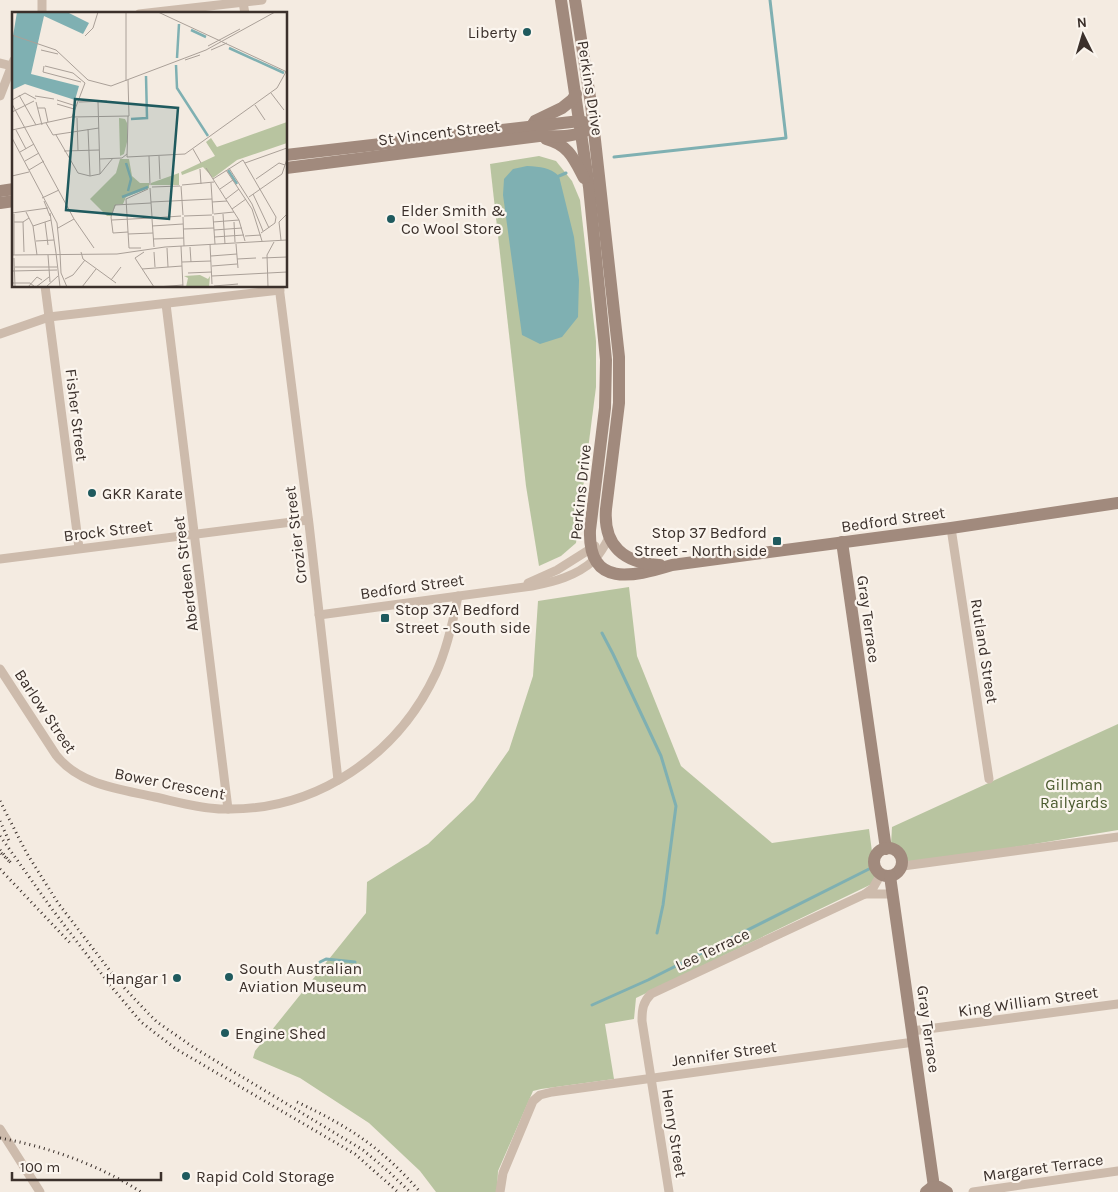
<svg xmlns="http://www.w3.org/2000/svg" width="1118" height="1192" viewBox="0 0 1118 1192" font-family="Karla,sans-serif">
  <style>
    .green { fill: #b8c4a0 }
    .water { fill: #7fb0b2 }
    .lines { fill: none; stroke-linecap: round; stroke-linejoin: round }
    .stream { stroke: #7fb0b2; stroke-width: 3 }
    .street { stroke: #cdbbac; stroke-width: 9 }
    .secondary { stroke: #a18a7d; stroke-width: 12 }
    .rail { stroke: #3b302b; stroke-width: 3; stroke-dasharray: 1 4; stroke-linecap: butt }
    .poi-dot { fill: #1f5a5e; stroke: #fbf5ee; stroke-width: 2 }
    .labels { text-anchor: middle; stroke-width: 4.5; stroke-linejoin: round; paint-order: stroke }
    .poi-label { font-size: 16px; fill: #3b302b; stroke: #fbf5ee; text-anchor: start }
    .street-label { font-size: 16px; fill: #3b302b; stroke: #fbf5ee }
    .park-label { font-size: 16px; fill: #4a5a2e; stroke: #fbf5ee }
    .inset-river { fill: none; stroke: #7fb0b2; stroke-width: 2.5 }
    .inset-road { fill: none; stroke: #aaa098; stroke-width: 1 }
    .view { fill: #1f5a5e; fill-opacity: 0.15; stroke: #1f5a5e; stroke-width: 2.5 }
    .inset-edge { fill: none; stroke: #3b302b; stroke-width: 2.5 }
  </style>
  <rect width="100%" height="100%" fill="#f4ebe1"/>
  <!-- green -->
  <g class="green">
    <polygon points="539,156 556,161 572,181 580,200 596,341 596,387 576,543 561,556 539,566 526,486 490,164"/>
    <polygon points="629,587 637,656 681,766 772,843 869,829 876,882 636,998 634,1019 605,1024 614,1079 541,1089 533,1091 498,1171 497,1192 436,1192 420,1171 369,1123 300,1078 253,1058 255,1051 366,913 367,882 428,844 474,800 509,750 533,676 538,601"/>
    <polygon points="1118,724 1118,830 907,865 891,845 892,827"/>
  </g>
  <!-- water -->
  <path class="water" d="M527,166C541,167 549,167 559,176L574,237L579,280L578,317L562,337L540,344L522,335L503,195L504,179L513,169Z"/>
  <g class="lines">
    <!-- stream -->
    <g class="stream">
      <polyline points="614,157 786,138 770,0"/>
      <polyline points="559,176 566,173"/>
      <polyline points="602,633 613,654 661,756 676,806 663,905 657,933"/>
      <polyline points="320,962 326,959 355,962"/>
      <polyline points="592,1005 648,980 869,869"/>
    </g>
    <!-- street -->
    <g class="street">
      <polyline points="243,2 245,14"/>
      <polyline points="42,14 42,0"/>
      <polyline points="139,14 262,0"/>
      <polyline points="0,63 12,66"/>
      <polyline points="0,96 14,60"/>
      <polyline points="45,286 79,548"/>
      <polyline points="279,286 309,524 338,780"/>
      <polyline points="166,304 228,809"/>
      <polyline points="0,334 49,317 280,290"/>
      <polyline points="951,528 989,779"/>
      <polyline points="0,559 308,520"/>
      <polyline points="528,583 557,570 595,546"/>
      <path d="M319,615L532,586C554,582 576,576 593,561C600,555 604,546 609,538"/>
      <path d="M0,669L56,755C79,785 120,789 155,797C178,802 202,809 225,809C317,811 398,755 436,673C447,649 453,622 458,596"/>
      <polyline points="903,866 1118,837"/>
      <polyline points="881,874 873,888 865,894 893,894"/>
      <polyline points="912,1031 1118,1004"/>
      <polyline points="0,1129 40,1192"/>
      <polyline points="500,1192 503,1173 533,1101 540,1095 552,1092 914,1042"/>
      <path d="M669,1192L642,1021C642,1009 643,1002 651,994L865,894"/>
      <polyline points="973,1192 1118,1171"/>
    </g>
    <!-- secondary -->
    <g class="secondary">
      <path d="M561,0L589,187L606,360L605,408L590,530C588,588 633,577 672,565L951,528L1118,503"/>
      <path d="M575,0L591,104L619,357V403L606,509C603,546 624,563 660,565"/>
      <polyline points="533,124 535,121 562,108 572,100 576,94"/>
      <path d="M546,139C569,145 574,159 584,178"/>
      <polyline points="286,155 580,121 586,123"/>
      <path d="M286,168L539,136C554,136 574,138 587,130"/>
      <polyline points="0,191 14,189"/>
      <polyline points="0,203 14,201"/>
      <polyline points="842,542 886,849"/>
      <circle cx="888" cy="862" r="14"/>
      <polyline points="890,876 934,1187"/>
      <polyline points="926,1192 931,1188 939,1187 947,1192"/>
    </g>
    <!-- rail -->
    <g class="rail">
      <polyline points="0,801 26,852 58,903 117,980 146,1011 157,1022 196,1049 363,1150 388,1171 410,1192"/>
      <polyline points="0,821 9,841"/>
      <polyline points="0,836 52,909 110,985 141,1022 176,1049 355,1154 398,1192"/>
      <polyline points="0,850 11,863 0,852"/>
      <polyline points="0,869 72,945"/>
      <path d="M297,1102C350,1127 382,1148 420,1192"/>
      <path d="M0,1138C49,1147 99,1165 141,1192"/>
    </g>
  </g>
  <!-- markers -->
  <g class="poi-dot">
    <circle cx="527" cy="32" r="5"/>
    <circle cx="391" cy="219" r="5"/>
    <circle cx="92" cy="493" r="5"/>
    <rect x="772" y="536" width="10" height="10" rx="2.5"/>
    <rect x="380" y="613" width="10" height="10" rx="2.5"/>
    <circle cx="229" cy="977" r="5"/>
    <circle cx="177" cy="978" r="5"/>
    <circle cx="225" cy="1033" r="5"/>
    <circle cx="186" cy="1176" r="5"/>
  </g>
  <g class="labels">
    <!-- poi labels -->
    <g class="poi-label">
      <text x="517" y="38" text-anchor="end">Liberty</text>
      <text x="401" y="216">Elder Smith &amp;<tspan x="401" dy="18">Co Wool Store</tspan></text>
      <text x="102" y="499">GKR Karate</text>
      <text x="767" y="538" text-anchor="end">Stop 37 Bedford<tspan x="767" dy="18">Street - North side</tspan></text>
      <text x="395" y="615">Stop 37A Bedford<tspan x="395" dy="18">Street - South side</tspan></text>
      <text x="239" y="974">South Australian<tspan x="239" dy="18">Aviation Museum</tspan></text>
      <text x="167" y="984" text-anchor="end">Hangar 1</text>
      <text x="235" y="1039">Engine Shed</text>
      <text x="196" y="1182">Rapid Cold Storage</text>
    </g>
    <!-- street labels -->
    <g class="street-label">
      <text transform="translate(591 88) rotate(81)" y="6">Perkins Drive</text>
      <text transform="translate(439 132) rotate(-7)" y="6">St Vincent Street</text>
      <text transform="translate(77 415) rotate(83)" y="6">Fisher Street</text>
      <text transform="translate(580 492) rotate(-84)" y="6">Perkins Drive</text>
      <text transform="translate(893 519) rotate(-8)" y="6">Bedford Street</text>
      <text transform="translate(108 530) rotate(-7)" y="6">Brock Street</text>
      <text transform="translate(295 535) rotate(-97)" y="6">Crozier Street</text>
      <text transform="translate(185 574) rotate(-97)" y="6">Aberdeen Street</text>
      <text transform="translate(412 586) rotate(-8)" y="6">Bedford Street</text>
      <text transform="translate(869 619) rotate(82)" y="6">Gray Terrace</text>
      <text transform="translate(985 651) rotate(81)" y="6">Rutland Street</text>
      <text transform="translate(46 711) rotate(56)" y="6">Barlow Street</text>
      <text transform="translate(170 783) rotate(11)" y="6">Bower Crescent</text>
      <text transform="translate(712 949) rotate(-25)" y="6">Lee Terrace</text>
      <text transform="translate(1028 1001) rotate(-8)" y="6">King William Street</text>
      <text transform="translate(929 1029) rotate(82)" y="6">Gray Terrace</text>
      <text transform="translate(724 1053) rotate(-8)" y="6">Jennifer Street</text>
      <text transform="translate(675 1133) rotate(81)" y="6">Henry Street</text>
      <text transform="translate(1043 1167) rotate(-8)" y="6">Margaret Terrace</text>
    </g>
    <!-- park labels -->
    <g class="park-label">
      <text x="1074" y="790">Gillman<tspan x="1074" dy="18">Railyards</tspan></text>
    </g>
  </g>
  <!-- overview -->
  <g transform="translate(12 12)">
    <rect width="275" height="275" fill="#f4ebe1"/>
    <path d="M107,106L113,107L115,111V130L112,142L108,144ZM275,110V131L225,148L201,166L191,155L170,163L169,160L203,144L194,130L199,126L205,135ZM108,147H117L120,164L128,171H137V176L114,185L111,192L104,193L99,204H95L78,187L104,161ZM167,161V173H139V171ZM188,263L196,267L198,264L197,275H174L176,266L172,264Z" fill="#b8c4a0"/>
    <path d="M5,0H55L77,11L71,22L32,4L19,62L67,74L63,88L13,72L0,78V30Z" fill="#7fb0b2"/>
    <path class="inset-river" d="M179,18L194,25M217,36L272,61M165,46L167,12M164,53L165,76L196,124M119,107L135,106L134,64M114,151L119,167L116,179M216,158L225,172M110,185L136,175"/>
    <path class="inset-road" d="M114,0V69M146,0L275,60M0,23L44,38L76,68L99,74L194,38L263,0M73,24L81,16L86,0M196,34L228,17M29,38L46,42M199,38L215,31M173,48L188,43M32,54L31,60L69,70M33,54L61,61L73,71L60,105M116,68L117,104M259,81L272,98M7,83L24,113M23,84L42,87M0,88L13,81L24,87M45,88L64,94M24,90L30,113M67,90L95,89M86,90L88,162M0,92L62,207L82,236M45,92L62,97M243,93L253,108M26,96H33L36,110M0,100L22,89M116,104L115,145L173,142L265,76L275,58M65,106L66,139M34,111L41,123L87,116M76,117L78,164M0,118L60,105L117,104M4,118L14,137M44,123L66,161L78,164L88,162L101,146M0,126L45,211L48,241M181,137L189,151M52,139L87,138M8,140L22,132M137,144L138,173M147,144L148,167M88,147L110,146L115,142M13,149L27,141M233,151L275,136M194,156L227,208L233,229M217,156L240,192L251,219M188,157L189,172M17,158L32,149M214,158L240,197L250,229M0,164L17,160M201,167L231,148L264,205L263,211L249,221M244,167L267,151L273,153M199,171L201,202M170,173L202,170M169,174L171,203M140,175L168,174M138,176L140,205M208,177L221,168M241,182L257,216M237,185L270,162L275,147M30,186L47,178M214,187L227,177M32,189L38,204M139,190L200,187M200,190L215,189M220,197L234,187M14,200L21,214L25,243M0,201L36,196M38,201L44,241M2,202V243M202,202L222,200M211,202L213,232M172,204L200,203M201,204L203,232M171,205L172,234M141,206L169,204M140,207L142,235M100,208L139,206M2,210H11L17,206M11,210L12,240M33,210L36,233M201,210L227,208M222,210L223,230M21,214L39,208M140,214L171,212M46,216L62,207M171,217L202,216M202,218L230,216M116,220L101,221L99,205L103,193L139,191M116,222L141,221M233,224L249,223M202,225L232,223M141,227L172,226M269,228L267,210L275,202M24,229L42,228M198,232L200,272M224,232L226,256M169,234L171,275M178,235L179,250M129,236H117L114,187L136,177M155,236L156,255M69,240L71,247L104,271M132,240L123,246L142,275M142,240L143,255M44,241L48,275M48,241L49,261L55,275M0,243L105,242L153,235L275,228M36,243L38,270M199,244L225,242M2,246L3,275M250,246L275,245M225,247L244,246M170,250L199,249M200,254L225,252M3,255H45M130,257L170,254M0,259L45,258M176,261L200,260M200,264L275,260M53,267L61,263L73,248M99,268L109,255M0,271H18L23,275M202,274L226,272M16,275L25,265L30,268M24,275L37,265M34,275L46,264M70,275L84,257M145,275L171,273M256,275L255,243L262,230"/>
    <path class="view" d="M63,87L166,96L157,207L54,198Z"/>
    <rect width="275" height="275" class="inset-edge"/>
  </g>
  <!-- north arrow -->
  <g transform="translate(1083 35) rotate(355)" stroke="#fbf5ee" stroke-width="4" paint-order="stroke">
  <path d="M0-4L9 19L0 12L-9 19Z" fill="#3b302b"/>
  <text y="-8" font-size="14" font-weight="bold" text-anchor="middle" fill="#3b302b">N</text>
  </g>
  <!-- scale -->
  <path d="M12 1172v8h149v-8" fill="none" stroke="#3b302b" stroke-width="2.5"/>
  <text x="20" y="1172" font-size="15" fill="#3b302b" stroke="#fbf5ee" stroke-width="4" paint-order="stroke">100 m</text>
</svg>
